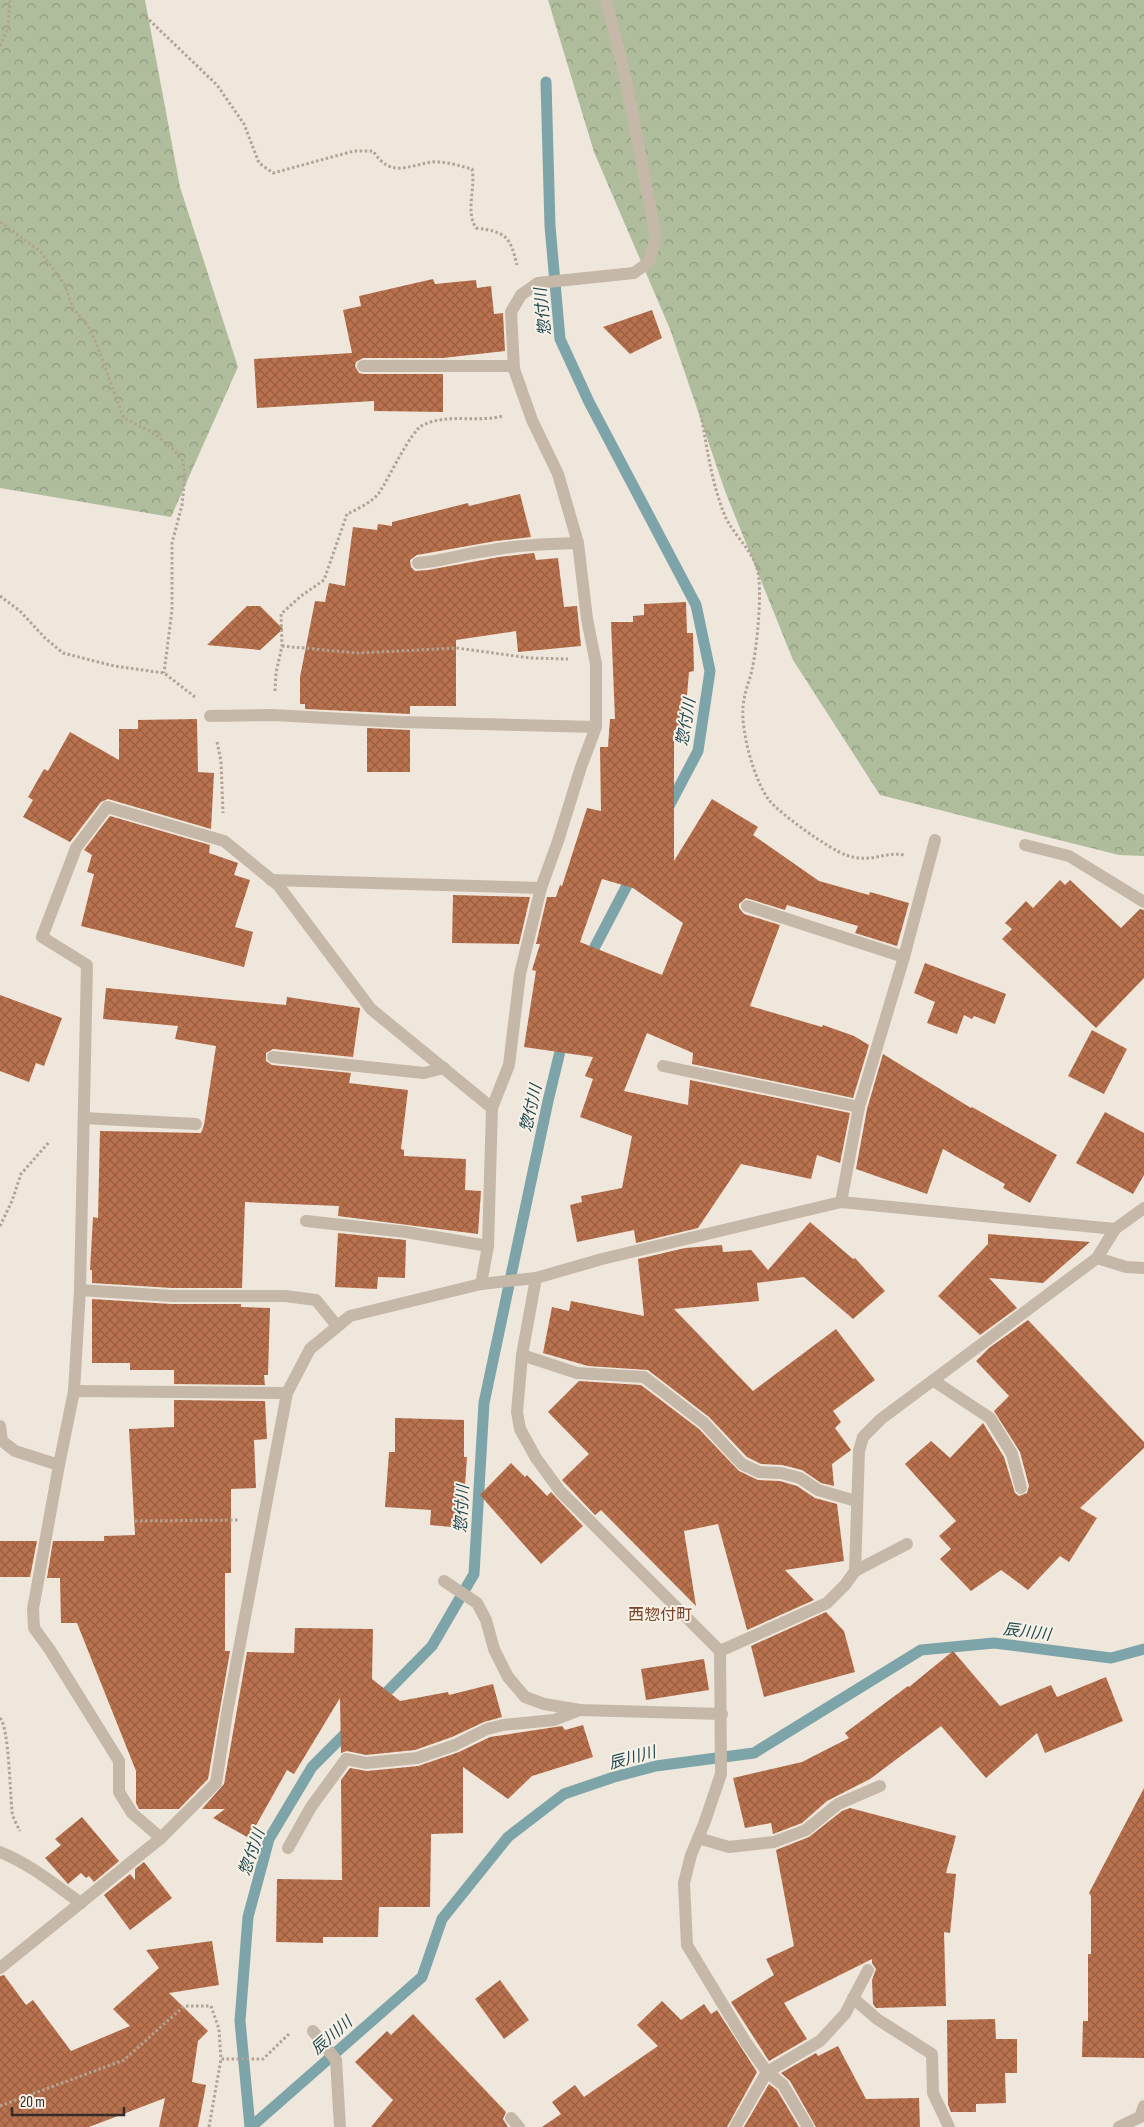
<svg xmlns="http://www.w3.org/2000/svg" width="1144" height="2127" viewBox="0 0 1144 2127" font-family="'Sofia Sans Condensed','Noto Sans JP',sans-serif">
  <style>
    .forest { fill: url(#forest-crowns) }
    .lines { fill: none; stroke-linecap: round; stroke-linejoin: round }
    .stream { stroke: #7da4a9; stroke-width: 11 }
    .building { fill: url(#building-cross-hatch); fill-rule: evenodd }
    .path { stroke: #b1a393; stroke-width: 3; stroke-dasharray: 2.5 2.5; stroke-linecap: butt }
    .service { stroke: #c6b8a8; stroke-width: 12 }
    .minor { stroke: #c6b8a8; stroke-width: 12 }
    .labels { text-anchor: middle; stroke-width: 4; stroke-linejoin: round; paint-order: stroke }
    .water-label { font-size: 16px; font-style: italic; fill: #214a51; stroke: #f7f1e7 }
    .neighbourhood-label { font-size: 16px; fill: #7b4328; stroke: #f7f1e7 }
  </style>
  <defs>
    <pattern id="forest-crowns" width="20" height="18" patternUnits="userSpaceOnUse" patternTransform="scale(1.25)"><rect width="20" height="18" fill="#afbd9d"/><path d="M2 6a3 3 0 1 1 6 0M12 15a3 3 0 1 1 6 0" fill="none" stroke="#8f9a80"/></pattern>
    <pattern id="building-cross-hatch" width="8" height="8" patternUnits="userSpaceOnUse" patternTransform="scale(1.25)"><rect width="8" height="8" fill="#ba724e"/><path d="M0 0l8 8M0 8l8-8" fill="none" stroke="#985e41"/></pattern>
  </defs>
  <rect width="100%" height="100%" fill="#efe7db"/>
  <!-- forest -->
  <g class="forest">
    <polygon points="0,0 145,0 180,187 238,367 171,517 0,488"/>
    <polygon points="548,0 1144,0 1144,856 1119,855 880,795 793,660 725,491 670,329 594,152"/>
  </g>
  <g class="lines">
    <!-- stream -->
    <g class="stream">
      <polyline points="546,82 550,226 560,339 589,402 696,605 710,671 698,751 667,810"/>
      <polyline points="588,960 634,872"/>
      <polyline points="378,1701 432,1646 474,1574 484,1403 548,1101 563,1039"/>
      <polyline points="250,2127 240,2021 248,1917 269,1839 312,1767 351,1728"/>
      <polyline points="251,2127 422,1977 442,1919 508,1837 564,1794 614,1777 656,1766 754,1753 921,1650 994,1643 1111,1658 1144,1649"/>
    </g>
  </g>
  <!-- building -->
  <g class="building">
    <polygon points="433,279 435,284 476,280 477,288 491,286 494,314 503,313 505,351 443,358 363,358 356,362 355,366 359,373 363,374 443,374 443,412 374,411 374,401 257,408 254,359 352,353 343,310 361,306 359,296"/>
    <polygon points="652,310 662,338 630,354 603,327"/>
    <polygon points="520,494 531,537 496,541 417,555 410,560 411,567 415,571 428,570 499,557 533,553 534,553 536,560 558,558 564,607 577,606 581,646 518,652 516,631 456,640 456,706 410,706 410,714 305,709 305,704 300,704 300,677 315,601 325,602 329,583 345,586 353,527 377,530 378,524 392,526 392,522 468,503 469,506"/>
    <path d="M686,602L687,633H693L694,671L689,672L684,730H674V861L712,799L758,827L753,835L819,881L869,895L870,892L909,903L897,946L855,933L858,926L787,905L785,910L746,898L739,904V908L744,914L780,925L750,1006L822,1027L823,1025L854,1036L869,1045L853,1098L692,1064L693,1053L647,1033L624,1091L688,1105L690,1080L850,1113L840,1163L817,1155L811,1179L741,1164L698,1228L636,1243L634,1230L577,1242L570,1205L582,1202L581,1196L622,1188L632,1136L580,1117L593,1079L585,1076L593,1057L524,1047L536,971L532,970L540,944H536L547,897H556L560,885L562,886L587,808L601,811L600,747H608L610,719H615L611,622H633V616L644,615V604ZM602,879L633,888L683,923L662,975L580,942Z"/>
    <polygon points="247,606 260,606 283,629 260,650 207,645"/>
    <polygon points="197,719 198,772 214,773 211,829 108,799 101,802 70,842 23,817 33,800 28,797 44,769 48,771 70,732 119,760 119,729 138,729 138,720"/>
    <polygon points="367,728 410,730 410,772 367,772"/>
    <polygon points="110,816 210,845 209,853 238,863 234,875 250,880 235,927 253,932 244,967 81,926 94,874 87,872 92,855 84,850"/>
    <polygon points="1060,880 1065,885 1070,880 1121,928 1140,909 1144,910 1144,978 1096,1028 1002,939 1012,929 1005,923 1026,901 1033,908"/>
    <polygon points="453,895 530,897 519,944 452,943"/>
    <polygon points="925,963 1006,994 995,1024 974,1016 972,1019 964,1015 957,1034 927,1023 935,1002 914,993"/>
    <polygon points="106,988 286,1005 287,997 360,1008 353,1057 273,1049 266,1053 266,1061 272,1065 351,1073 349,1083 408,1090 401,1149 404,1150 404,1156 466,1159 465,1190 481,1191 478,1234 338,1216 339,1206 245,1202 242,1288 172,1288 92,1283 92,1270 90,1270 93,1217 98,1218 100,1131 201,1133 204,1125 216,1046 175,1039 178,1026 103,1019"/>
    <polygon points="0,995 62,1018 44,1066 36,1063 29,1082 0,1071"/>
    <polygon points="1092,1030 1127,1049 1104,1094 1068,1076"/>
    <polygon points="883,1054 971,1108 972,1107 1057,1155 1030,1203 1003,1188 1005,1184 943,1149 927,1194 856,1169 867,1109"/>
    <polygon points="1105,1112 1144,1133 1144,1175 1133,1194 1076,1163"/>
    <polygon points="810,1222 853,1259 855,1258 885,1291 853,1319 804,1277 757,1283 759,1301 674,1309 753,1391 836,1329 875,1380 833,1411 841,1422 835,1428 851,1450 832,1464 834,1486 821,1483 802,1470 782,1465 761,1464 747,1457 709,1417 648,1370 588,1366 543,1353 552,1307 569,1311 571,1301 644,1316 638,1259 685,1248 722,1245 723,1252 751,1250 768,1270"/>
    <polygon points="338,1233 406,1240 405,1278 378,1277 377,1289 335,1287"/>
    <polygon points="988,1234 1024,1237 1090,1242 1043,1283 989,1278 1017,1308 980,1335 938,1296 988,1244"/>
    <polygon points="92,1299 171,1304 241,1304 241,1307 270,1308 268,1375 264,1375 265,1385 174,1384 174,1370 130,1370 130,1363 92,1363"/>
    <polygon points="1028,1320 1144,1442 1144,1448 1080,1508 1097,1518 1069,1562 1060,1556 1028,1590 1001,1570 971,1591 940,1559 951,1549 939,1536 956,1521 905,1464 931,1441 950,1458 983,1423 1004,1457 1015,1493 1019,1496 1027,1493 1029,1486 1020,1452 994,1411 1009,1396 976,1361 989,1348"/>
    <polygon points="579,1381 641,1385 699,1429 739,1471 758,1480 780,1481 797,1486 815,1498 837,1504 844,1561 785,1570 814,1600 747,1630 718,1524 684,1531 696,1606 601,1510 595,1515 562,1480 589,1454 548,1412"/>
    <polygon points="174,1400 265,1401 267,1439 254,1440 256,1488 231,1489 231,1573 225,1573 225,1651 230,1651 208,1779 179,1809 139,1809 136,1803 136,1771 77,1623 61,1623 60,1578 47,1578 53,1541 104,1541 104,1536 135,1535 129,1429 174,1427"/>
    <polygon points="395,1418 464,1420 464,1457 467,1457 462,1528 430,1525 431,1510 385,1507 389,1452 395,1452"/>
    <polygon points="511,1463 525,1477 527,1475 547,1496 551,1492 583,1526 541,1564 480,1495"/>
    <polygon points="0,1541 37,1541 30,1577 0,1577"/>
    <polygon points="826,1612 844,1631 855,1672 764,1697 751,1646"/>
    <polygon points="295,1628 373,1629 372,1679 400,1701 448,1692 449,1695 493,1684 502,1717 484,1722 452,1737 415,1750 366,1755 347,1751 341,1753 340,1698 294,1774 287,1770 249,1838 213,1818 225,1809 202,1809 224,1784 247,1652 294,1653"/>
    <polygon points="953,1651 1000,1706 1051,1685 1057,1697 1106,1677 1123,1721 1045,1753 1037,1733 986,1778 941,1726 870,1779 827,1801 802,1823 773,1834 771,1823 745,1828 733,1778 802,1762 849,1738 845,1733 908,1686 909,1687"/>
    <polygon points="704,1659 709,1690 646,1700 641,1669"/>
    <polygon points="583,1725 593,1757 532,1776 508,1799 463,1767 463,1833 431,1834 430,1907 379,1907 378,1937 323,1937 323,1943 276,1942 277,1879 342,1880 341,1780 350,1768 367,1771 418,1766 459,1752 490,1737 562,1726 565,1730"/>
    <polygon points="1144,1788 1144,2058 1082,2057 1083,2021 1088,2021 1088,1954 1091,1954 1091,1896 1089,1893"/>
    <polygon points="850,1808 956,1836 946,1873 956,1874 950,1933 944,1932 946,2006 876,2008 873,2004 872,1980 876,1969 872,1963 872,1959 784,2003 807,2039 769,2061 731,2002 774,1975 766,1959 794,1946 776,1850 809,1837 842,1811"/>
    <polygon points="82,1817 119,1861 94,1882 89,1876 86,1878 81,1873 68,1884 45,1858 61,1845 55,1839"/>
    <polygon points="144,1862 172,1898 130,1930 104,1895 130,1874 135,1880 135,1869"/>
    <polygon points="212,1941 219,1985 169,1993 208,2031 198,2041 192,2082 206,2085 198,2127 159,2127 165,2098 89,2127 0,2127 0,1976 4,1975 26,2005 33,2000 71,2051 130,2026 113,2009 159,1968 146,1950"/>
    <polygon points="500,1980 529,2020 504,2039 475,1999"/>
    <polygon points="662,2001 681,2020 704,2004 711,2014 717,2010 757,2072 727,2127 542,2127 561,2114 552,2102 575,2085 584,2097 658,2046 637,2025"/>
    <polygon points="413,2014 506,2112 503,2119 508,2127 371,2127 393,2100 355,2062 387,2031 391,2035"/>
    <polygon points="995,2019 996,2039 1017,2039 1017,2073 1005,2073 1006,2103 976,2104 976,2112 951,2112 948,2105 947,2020"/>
    <polygon points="838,2046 866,2099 919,2098 920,2127 816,2127 790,2081 781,2073 816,2053 818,2056"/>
    <polygon points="769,2084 777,2090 799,2127 744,2127"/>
  </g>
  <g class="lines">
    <!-- path -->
    <g class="path">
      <path d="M142,13L217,85L244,124L259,163L273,173L354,151H373C391,178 406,166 432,162C445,161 460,166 472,169C476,189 465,210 476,228C506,232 510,236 517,265"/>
      <polyline points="0,46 8,28 10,0"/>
      <polyline points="0,222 40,251 65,285 73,308 90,329 98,348 122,414 125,419 154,433 175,451 183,461 185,476 182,505 172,543 172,610 164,673"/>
      <path d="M700,410C707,446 711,482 725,516C733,534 751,549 757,568C763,589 757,647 752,670C749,682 744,694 743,707C741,732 754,780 769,800C780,814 829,849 846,855C871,864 884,851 905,855"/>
      <polyline points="0,596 20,611 45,638 63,653 114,666 164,673 195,697"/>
      <polyline points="282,646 357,653 457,648 530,658 568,659"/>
      <path d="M275,691L276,673L282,646L281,614L301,596L324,580L347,514C358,509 372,502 379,493C388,480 411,430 423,425C448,413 477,423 503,416"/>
      <polyline points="217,742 221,761 223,813"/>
      <polyline points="0,1226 12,1201 21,1174 50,1141"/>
      <polyline points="135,1521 238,1520"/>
      <path d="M0,1718C9,1727 10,1794 12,1810C12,1817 17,1825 20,1831"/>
      <polyline points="0,2106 124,2060 184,2006 211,2006 219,2029 221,2059 263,2059 289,2034"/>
      <polyline points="209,2127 221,2059"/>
    </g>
    <!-- service -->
    <g class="service">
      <polyline points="363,366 513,366"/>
      <path d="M418,563C442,561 463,554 486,551C517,545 547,544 578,543"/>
      <polyline points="210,716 273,715 399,722 596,727"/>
      <polyline points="1025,845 1069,856 1144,902"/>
      <polyline points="271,880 541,888"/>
      <polyline points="747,906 904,957"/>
      <polyline points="273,1057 424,1073 444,1068"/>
      <polyline points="663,1066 859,1107"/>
      <polyline points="84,1118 196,1124"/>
      <polyline points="306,1221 406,1232 488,1246"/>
      <polyline points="1097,1258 1126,1267 1144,1268"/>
      <polyline points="80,1290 172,1296 285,1296 316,1300 337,1326"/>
      <polyline points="522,1355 577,1373 644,1377 704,1423 742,1464 759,1472 781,1473 800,1478 818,1490 856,1501"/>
      <polyline points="934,1381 990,1418 1012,1454 1021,1488"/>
      <polyline points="74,1391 80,1290 87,965 42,937 76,848 107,807"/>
      <polyline points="0,1426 2,1441 15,1451 59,1465 33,1609 34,1628 50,1650 119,1761 119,1792 132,1813 161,1838"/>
      <polyline points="855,1571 907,1544"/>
      <polyline points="444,1581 477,1603 486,1620 494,1649 508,1677 525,1697 544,1704 580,1710 722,1714"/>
      <polyline points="698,1838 729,1847 774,1842 806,1830 838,1804 880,1786"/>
      <polyline points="288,1848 311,1807 346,1759 366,1763 417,1758 455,1745 487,1729 503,1725 554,1720 580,1710"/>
      <path d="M0,1852C30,1864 54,1884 81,1903"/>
      <polyline points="853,1998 877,2019 932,2054 933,2093 949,2127"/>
      <polyline points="313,2031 336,2060 340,2127"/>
      <polyline points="511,2118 519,2127"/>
      <polyline points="1119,2127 1140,2117 1144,2106"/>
    </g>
    <!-- minor -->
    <g class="minor">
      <polyline points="107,807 224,841 278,885 371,1009 492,1108"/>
      <polyline points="841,1202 859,1107 904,957 935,840"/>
      <polyline points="536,1278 522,1355 517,1412 520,1429 536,1458 560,1491 720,1651 721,1774 704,1824 691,1855 684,1883 687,1945 745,2041 767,2072 783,2085 808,2127"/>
      <polyline points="481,1284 488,1246 492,1108 509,1065 520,974 541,888 558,841 581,767 596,727 596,664 587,619 578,543 558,474 532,420 514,369 511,312 521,295 538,283 634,273 649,262 656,237 624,71 606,0"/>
      <polyline points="59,1465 74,1391 287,1393"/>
      <polyline points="720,1651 827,1603 845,1585 855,1571 859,1451 863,1437 881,1419 1097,1258 1115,1229"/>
      <polyline points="0,1968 161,1838 216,1783 227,1713 287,1393 310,1349 350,1316 481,1284 536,1278 602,1259 841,1202 1115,1229 1144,1208"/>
      <polyline points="735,2127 767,2072 820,2041 845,2014 868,1970"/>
    </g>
  </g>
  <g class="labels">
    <!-- water labels -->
    <g class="water-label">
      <text transform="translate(542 312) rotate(-96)" y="6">惣付川</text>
      <text transform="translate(685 722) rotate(-80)" y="6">惣付川</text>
      <text transform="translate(530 1108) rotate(-77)" y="6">惣付川</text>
      <text transform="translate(461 1509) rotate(-87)" y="6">惣付川</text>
      <text transform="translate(1027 1631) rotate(7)" y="6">辰川川</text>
      <text transform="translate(632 1757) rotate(-15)" y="6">辰川川</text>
      <text transform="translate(251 1852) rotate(-71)" y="6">惣付川</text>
      <text transform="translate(331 2035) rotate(-41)" y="6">辰川川</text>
    </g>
    <!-- neighbourhood labels -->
    <g class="neighbourhood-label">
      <text x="660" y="1620">西惣付町</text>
    </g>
  </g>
  <!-- scale -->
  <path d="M12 2107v8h112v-8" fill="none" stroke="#332c28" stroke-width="2.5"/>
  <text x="20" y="2107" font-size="15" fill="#332c28" stroke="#f7f1e7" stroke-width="4" paint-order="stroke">20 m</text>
</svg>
